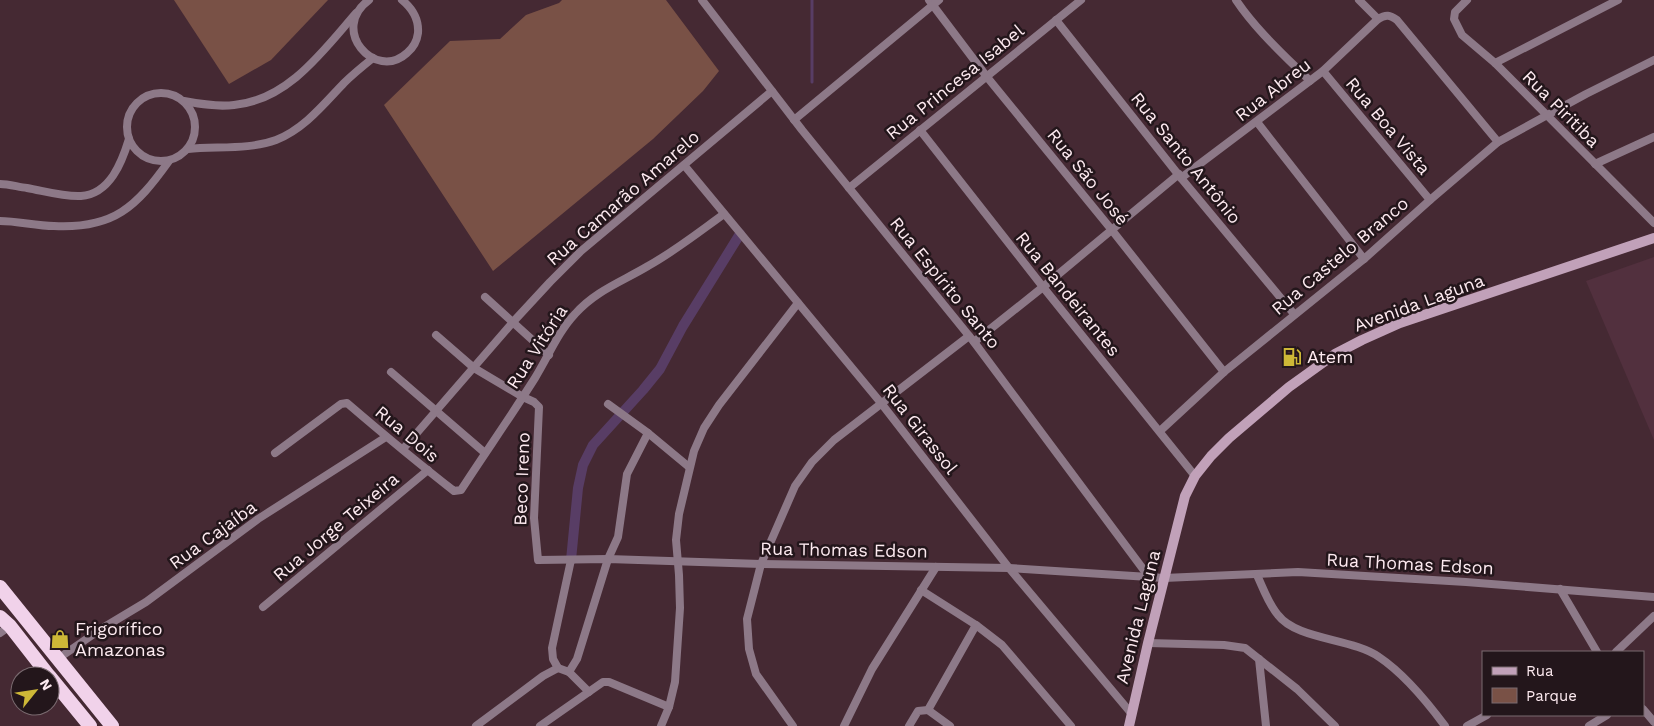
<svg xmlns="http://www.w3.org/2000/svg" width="1654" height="726" viewBox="0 0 1654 726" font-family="'Work Sans',sans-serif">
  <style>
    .built { fill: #52303e }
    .green { fill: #795146 }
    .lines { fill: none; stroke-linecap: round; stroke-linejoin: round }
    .stream { stroke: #583d65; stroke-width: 3 }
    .canal { stroke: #583d65; stroke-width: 10 }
    .minor { stroke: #8d7988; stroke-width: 8 }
    .secondary { stroke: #c1a1b9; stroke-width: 10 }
    .trunk { stroke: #f1d2ea; stroke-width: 14 }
    .labels { text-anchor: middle; stroke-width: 5; stroke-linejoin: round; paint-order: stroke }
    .street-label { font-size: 18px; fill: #fdeaf0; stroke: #23161b }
    .poi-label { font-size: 18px; fill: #fdeaf0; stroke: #23161b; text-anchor: start }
  </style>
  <rect width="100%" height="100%" fill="#452933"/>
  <!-- built -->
  <polygon class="built" points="1654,257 1654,440 1586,281"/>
  <!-- green -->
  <g class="green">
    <polygon points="174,0 328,0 271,60 229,84"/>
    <polygon points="562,0 666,0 719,71 703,91 653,139 493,271 384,105 450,41 500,39 526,15 559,3"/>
  </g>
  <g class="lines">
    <!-- stream -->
    <polyline class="stream" points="812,0 812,82"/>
    <!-- canal -->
    <polyline class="canal" points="571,560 578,488 583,465 593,445 643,390 660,369 683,326 740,234"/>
    <!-- minor -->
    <g class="minor">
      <path d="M369,0C329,29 375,82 407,53C413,48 417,41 418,33C419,19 413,9 402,0"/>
      <polyline points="702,0 802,130 974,342 1149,577 1164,578 1298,572 1466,582 1654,597"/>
      <polyline points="929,0 987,77 1111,229 1224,372"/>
      <path d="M1236,0C1256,30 1284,55 1310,81"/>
      <path d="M1359,0L1378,19C1386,14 1390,15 1397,20L1498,142"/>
      <polyline points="1467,0 1455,12 1454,19 1462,35 1495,63 1654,223"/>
      <polyline points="1056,20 1181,178 1294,314"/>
      <polyline points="1495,63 1618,0"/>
      <polyline points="1323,71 1430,200"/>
      <circle cx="161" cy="127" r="34"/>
      <path d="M184,101C200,104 217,107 234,105C288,100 323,51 356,13"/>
      <polyline points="794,120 939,0"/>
      <polyline points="1257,122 1364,259"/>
      <polyline points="920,130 1043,287 1195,476"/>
      <path d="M188,149C216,146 249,150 276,140C304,129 323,105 344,83C353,74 363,66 373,58"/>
      <polyline points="1595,164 1654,137"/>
      <polyline points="684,165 881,403 1009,568 1131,713"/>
      <polyline points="1181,178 1323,71 1378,19"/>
      <path d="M0,184C9,184 18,187 27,188C44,191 64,197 81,196C110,194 122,162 129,139"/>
      <polyline points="849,188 1081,0"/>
      <path d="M0,221C18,221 36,226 54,226C114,229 136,207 169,161"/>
      <polyline points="485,297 549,355"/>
      <polyline points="436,335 474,368 523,397 534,402 539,407 534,518 538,560 608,559 761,564 1009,568 1149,577"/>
      <polyline points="974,342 1043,287 1179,174"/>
      <polyline points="391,372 485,453"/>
      <polyline points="608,404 648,433 689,467"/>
      <polyline points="1160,431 1224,372 1364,259 1430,200 1498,142 1586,94 1654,60"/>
      <polyline points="403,449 513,322 550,282 581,251 772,91"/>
      <path d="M275,453L341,404L347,403C382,433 418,463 454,491L461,490C485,453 511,416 535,378C548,357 558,332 575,314C595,291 623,281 648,266C675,251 699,232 724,214"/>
      <path d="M1257,575C1263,588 1268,603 1278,615C1297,640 1352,638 1379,657C1403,673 1428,703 1445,726"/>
      <polyline points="1560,589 1597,652"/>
      <polyline points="921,590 976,625 1002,645 1071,726"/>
      <polyline points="263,607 428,470"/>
      <polyline points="0,633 10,626"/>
      <polyline points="1148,643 1224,645 1245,648 1297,689 1335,726"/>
      <polyline points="1616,652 1654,616"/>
      <polyline points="59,658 101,629 146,602 258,519 386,437"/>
      <polyline points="1259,659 1266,726"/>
      <polyline points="558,668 553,659 552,648 571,560"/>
      <polyline points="569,672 577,659 608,559 618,537 627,474 648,433"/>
      <polyline points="1643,709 1654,722"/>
      <polyline points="928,710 950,726"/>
      <polyline points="476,726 543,676 558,668 569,672 589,692"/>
      <polyline points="540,726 603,682 609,682 669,707"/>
      <polyline points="661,726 669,707 675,682 680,608 679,575 676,540 679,514 694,451 704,428 719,405 798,303"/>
      <polyline points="793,726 756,674 749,649 747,619 761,564 795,486 812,462 834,440 969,336"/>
      <polyline points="844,726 872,669 936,567"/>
      <polyline points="909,726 918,711 928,710 976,625"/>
      <polyline points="1467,726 1487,715"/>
      <polyline points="1589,726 1607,715"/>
    </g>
    <!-- secondary -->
    <polyline class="secondary" points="1129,726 1148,643 1185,496 1195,476 1211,456 1229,438 1289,387 1335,354 1362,340 1400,323 1654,238"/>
    <!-- trunk -->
    <g class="trunk">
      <polyline points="0,587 112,726"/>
      <polyline points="0,617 10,626 49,676"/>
      <polyline points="50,677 90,726"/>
    </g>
  </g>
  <!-- icons -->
  <defs>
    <g id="fuel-bare" transform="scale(1.5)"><path d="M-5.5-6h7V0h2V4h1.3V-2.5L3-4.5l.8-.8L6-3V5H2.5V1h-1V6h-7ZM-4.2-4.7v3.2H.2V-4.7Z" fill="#ceb837" stroke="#23161b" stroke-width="2.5" paint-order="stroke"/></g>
    <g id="shop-bare" transform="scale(1.5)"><path d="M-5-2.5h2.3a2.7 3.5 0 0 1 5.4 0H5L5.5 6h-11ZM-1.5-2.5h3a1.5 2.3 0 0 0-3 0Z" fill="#ceb837" stroke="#23161b" stroke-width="2.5" paint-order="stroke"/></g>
  </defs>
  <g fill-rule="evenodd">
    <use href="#fuel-bare" x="1292" y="357"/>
    <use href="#shop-bare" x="60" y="639"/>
  </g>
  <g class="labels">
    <!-- street labels -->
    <g class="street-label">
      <text transform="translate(955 82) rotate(-39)" y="6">Rua Princesa Isabel</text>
      <text transform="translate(1273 90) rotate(-38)" y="6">Rua Abreu</text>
      <text transform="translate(1561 109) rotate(45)" y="6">Rua Piritiba</text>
      <text transform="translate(1388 126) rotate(50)" y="6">Rua Boa Vista</text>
      <text transform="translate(1186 158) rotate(51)" y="6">Rua Santo Antônio</text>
      <text transform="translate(1088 177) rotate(51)" y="6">Rua São José</text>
      <text transform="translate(623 198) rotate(-41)" y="6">Rua Camarão Amarelo</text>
      <text transform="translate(1340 256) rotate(-40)" y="6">Rua Castelo Branco</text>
      <text transform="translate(945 283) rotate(51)" y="6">Rua Espírito Santo</text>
      <text transform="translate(1068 294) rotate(51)" y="6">Rua Bandeirantes</text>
      <text transform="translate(1419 303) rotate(-20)" y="6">Avenida Laguna</text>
      <text transform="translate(537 347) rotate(-57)" y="6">Rua Vitória</text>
      <text transform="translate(920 429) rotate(52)" y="6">Rua Girassol</text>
      <text transform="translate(407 434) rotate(40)" y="6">Rua Dois</text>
      <text transform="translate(522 479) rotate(-88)" y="6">Beco Ireno</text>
      <text transform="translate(336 527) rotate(-40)" y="6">Rua Jorge Teixeira</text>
      <text transform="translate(213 535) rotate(-36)" y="6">Rua Cajaíba</text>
      <text transform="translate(844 550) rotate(1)" y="6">Rua Thomas Edson</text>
      <text transform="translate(1410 564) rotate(3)" y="6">Rua Thomas Edson</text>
      <text transform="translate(1138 617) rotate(-76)" y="6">Avenida Laguna</text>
    </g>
    <!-- poi labels -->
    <g class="poi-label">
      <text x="1307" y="363">Atem</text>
      <text x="75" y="635">Frigorífico<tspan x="75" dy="21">Amazonas</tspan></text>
    </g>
  </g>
  <!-- legend -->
  <rect x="1482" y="651" width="162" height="65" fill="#23161b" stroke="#7a6b70"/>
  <rect x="1492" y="667" width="25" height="8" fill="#c1a1b9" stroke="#7a6b70"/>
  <text x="1526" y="676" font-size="15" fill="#fdeaf0">Rua</text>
  <rect x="1492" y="688" width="25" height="15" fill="#795146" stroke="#7a6b70"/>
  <text x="1526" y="701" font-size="15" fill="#fdeaf0">Parque</text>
  <!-- north arrow -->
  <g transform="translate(35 691) rotate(60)"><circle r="24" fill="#23161b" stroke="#7a6b70"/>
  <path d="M0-4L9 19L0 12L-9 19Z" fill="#ceb837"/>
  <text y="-8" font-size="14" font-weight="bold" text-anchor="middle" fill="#fdeaf0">N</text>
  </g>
</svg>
